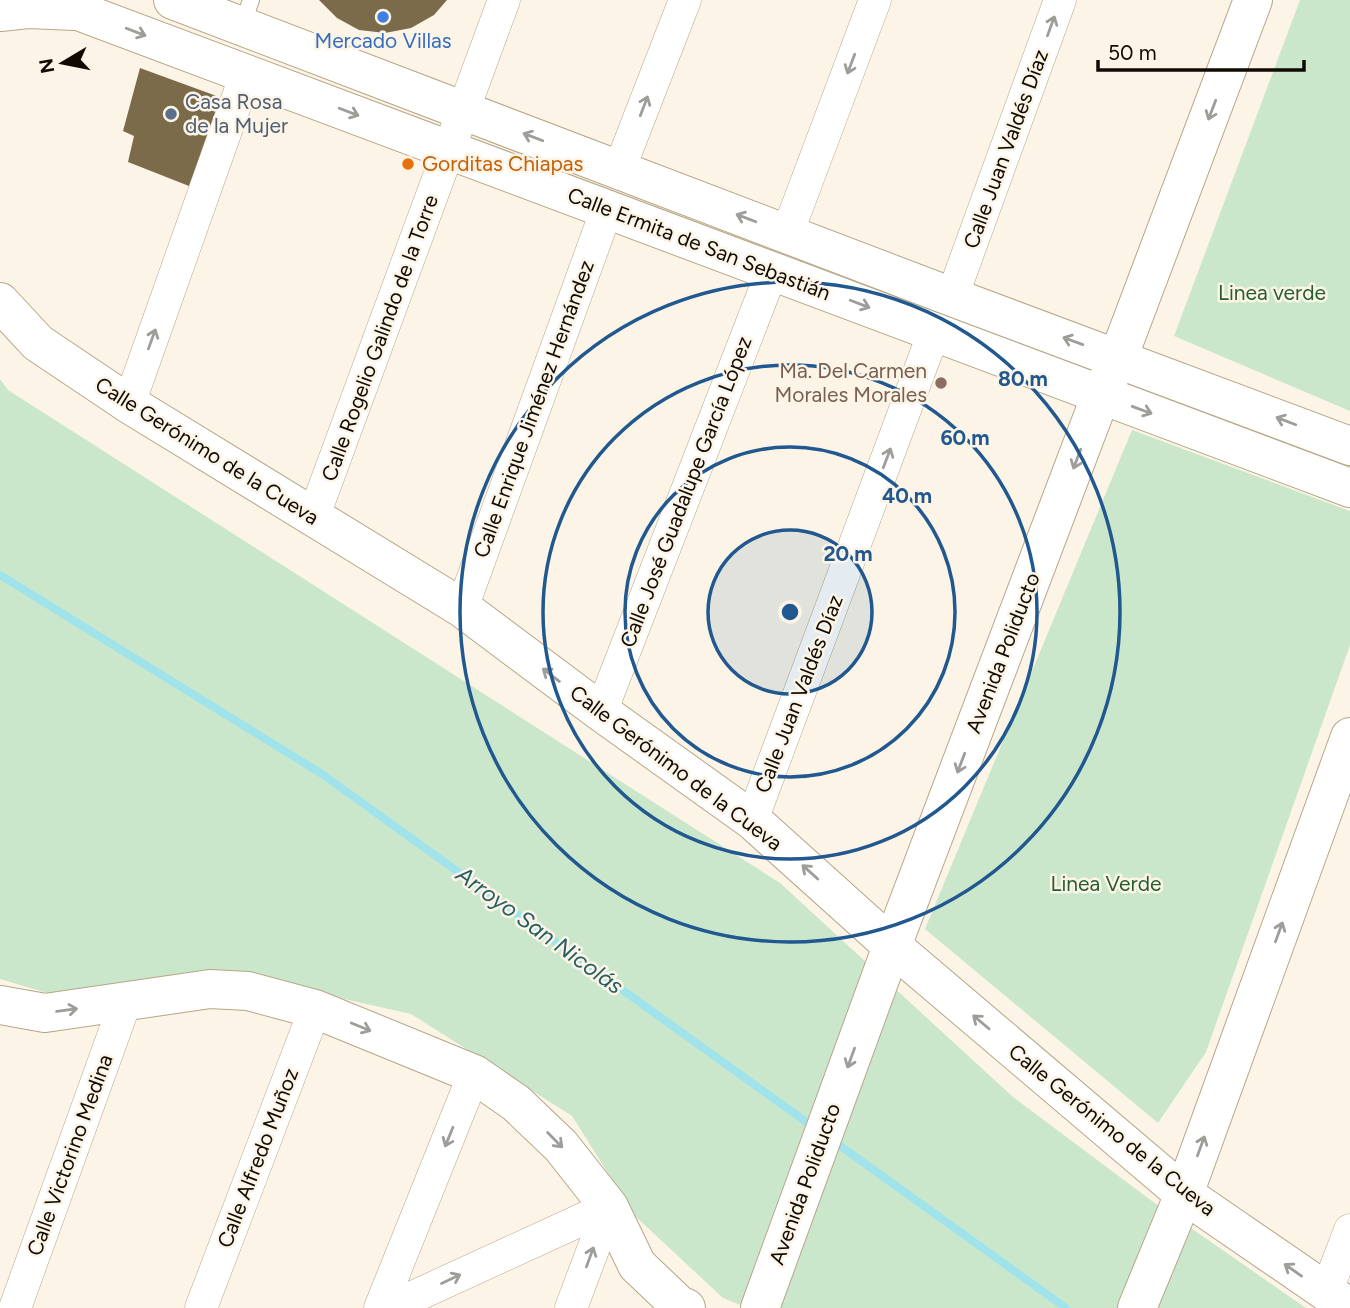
<svg xmlns="http://www.w3.org/2000/svg" width="1350" height="1308" viewBox="0 0 1350 1308" font-family="Figtree,sans-serif">
  <style>
    .green { fill: #cae7cc }
    .lines { fill: none; stroke-linecap: round; stroke-linejoin: round }
    .stream { stroke: #a0e3eb; stroke-width: 8 }
    .building { fill: #7b6b4b }
    .service-casing { stroke: #b7a685; stroke-width: 18 }
    .minor-casing { stroke: #b7a685; stroke-width: 33 }
    .tertiary-casing { stroke: #b7a685; stroke-width: 40 }
    .service { stroke: #fff; stroke-width: 16 }
    .minor { stroke: #fff; stroke-width: 32 }
    .tertiary { stroke: #fff; stroke-width: 38 }
    .oneway { stroke: #9f9d9a }
    .ring { fill: none; stroke: #20588f; stroke-width: 3.5 }
    .shop-dot { fill: #3f7fe0; stroke: #fcf5e7; stroke-width: 2.5 }
    .service-dot { fill: #5c6f8a; stroke: #fcf5e7; stroke-width: 2.5 }
    .food-dot { fill: #e8710a; stroke: #fcf5e7; stroke-width: 2.5 }
    .education-dot { fill: #8d6e63; stroke: #fcf5e7; stroke-width: 2.5 }
    .labels { text-anchor: middle; stroke-width: 5; stroke-linejoin: round; paint-order: stroke }
    .shop-label { font-size: 21px; fill: #366cbe; stroke: #fcf5e7 }
    .service-label { font-size: 21px; fill: #4e5e75; stroke: #fcf5e7; text-anchor: start }
    .street-label { font-size: 21px; fill: #100a02; stroke: #fcf5e7 }
    .food-label { font-size: 21px; fill: #c56008; stroke: #fcf5e7; text-anchor: start }
    .park-label { font-size: 21px; fill: #255f2f; stroke: #fcf5e7 }
    .education-label { font-size: 21px; fill: #785e54; stroke: #fcf5e7; text-anchor: end }
    .water-label { font-size: 23px; font-style: italic; fill: #265e64; stroke: #fcf5e7 }
    .centre { fill: #20588f; stroke: #fcf5e7; stroke-width: 3.5 }
    .ring-label { font-size: 21px; text-anchor: middle; font-weight: bold; fill: #20588f; stroke: #fcf5e7; stroke-width: 5; stroke-linejoin: round; paint-order: stroke }
  </style>
  <rect width="100%" height="100%" fill="#fcf5e7"/>
  <!-- green -->
  <g class="green">
    <polygon points="1300,0 1350,0 1350,411 1174,336"/>
    <polygon points="0,379 8,390 780,883 1013,1097 1152,1201 1306,1308 748,1308 723,1298 635,1216 572,1116 411,1014 229,973 67,999 0,979"/>
    <polygon points="1132,430 1350,511 1350,645 1206,1052 1158,1123 925,929"/>
  </g>
  <g class="lines">
    <!-- stream -->
    <g class="stream">
      <polyline points="0,575 322,774 816,1129"/>
      <polyline points="832,1140 1066,1308"/>
    </g>
  </g>
  <!-- building -->
  <g class="building">
    <polygon points="319,0 447,0 434,15 411,28 385,33 359,30 337,18"/>
    <polygon points="140,68 222,98 189,186 128,162 134,136 123,131"/>
  </g>
  <g class="lines">
    <!-- service casing -->
    <g class="service-casing">
      <polyline id="service" points="242,26 251,0"/>
    </g>
    <!-- minor casing -->
    <g class="minor-casing">
      <g id="minor">
        <polyline points="619,170 685,0"/>
        <polyline points="787,234 875,0"/>
        <polyline points="952,297 1060,0"/>
        <polyline points="129,404 246,74"/>
        <polyline points="313,518 504,0"/>
        <polyline points="462,608 607,209"/>
        <polyline points="601,712 772,271"/>
        <polyline points="752,820 934,332"/>
        <polyline points="1326,1293 1350,1230"/>
        <polyline points="15,1308 125,1003"/>
        <polyline points="201,1308 315,1009"/>
        <polyline points="380,1308 474,1074"/>
        <polyline points="389,1308 609,1207"/>
        <polyline points="571,1308 609,1207"/>
      </g>
    </g>
    <!-- tertiary casing -->
    <g class="tertiary-casing">
      <g id="tertiary">
        <polyline points="49,0 1350,488"/>
        <polyline points="173,0 952,297 1350,446"/>
        <polyline points="0,12 28,9 75,11"/>
        <polyline points="0,302 38,343 129,404 462,608 601,712 752,820 892,946 1184,1194 1350,1308"/>
        <polyline points="0,1005 45,1013 210,989 248,991 315,1009 474,1074 516,1103 561,1146 609,1207 637,1265 679,1305 686,1308"/>
        <polyline points="760,1308 892,946 1101,395 1118,358 1253,0"/>
        <polyline points="1137,1308 1184,1194 1350,737"/>
      </g>
    </g>
    <!-- service -->
    <use href="#service" class="service"/>
    <!-- minor -->
    <use href="#minor" class="minor"/>
    <!-- tertiary -->
    <use href="#tertiary" class="tertiary"/>
  </g>
  <!-- one-way arrows -->
  <defs><path id="oneway-shaft" d="M-6 0H5M1.5-3L5.5 0L1.5 3" fill="none" stroke-width="1.6" stroke-linecap="round" stroke-linejoin="round" transform="scale(1.75)"/></defs>
  <g class="oneway">
    <use href="#oneway-shaft" transform="translate(1051 26) rotate(-70)"/>
    <use href="#oneway-shaft" transform="translate(136 32) rotate(21)"/>
    <use href="#oneway-shaft" transform="translate(851 64) rotate(111)"/>
    <use href="#oneway-shaft" transform="translate(644 106) rotate(-69)"/>
    <use href="#oneway-shaft" transform="translate(1212 110) rotate(111)"/>
    <use href="#oneway-shaft" transform="translate(349 112) rotate(21)"/>
    <use href="#oneway-shaft" transform="translate(533 137) rotate(-159)"/>
    <use href="#oneway-shaft" transform="translate(746 218) rotate(-159)"/>
    <use href="#oneway-shaft" transform="translate(860 304) rotate(21)"/>
    <use href="#oneway-shaft" transform="translate(152 339) rotate(-70)"/>
    <use href="#oneway-shaft" transform="translate(1073 341) rotate(-160)"/>
    <use href="#oneway-shaft" transform="translate(1142 410) rotate(20)"/>
    <use href="#oneway-shaft" transform="translate(1286 421) rotate(-159)"/>
    <use href="#oneway-shaft" transform="translate(887 458) rotate(-69)"/>
    <use href="#oneway-shaft" transform="translate(1077 459) rotate(111)"/>
    <use href="#oneway-shaft" transform="translate(551 675) rotate(-143)"/>
    <use href="#oneway-shaft" transform="translate(961 763) rotate(111)"/>
    <use href="#oneway-shaft" transform="translate(810 872) rotate(-138)"/>
    <use href="#oneway-shaft" transform="translate(1279 932) rotate(-70)"/>
    <use href="#oneway-shaft" transform="translate(67 1010) rotate(-8)"/>
    <use href="#oneway-shaft" transform="translate(981 1022) rotate(-140)"/>
    <use href="#oneway-shaft" transform="translate(361 1027) rotate(22)"/>
    <use href="#oneway-shaft" transform="translate(851 1058) rotate(110)"/>
    <use href="#oneway-shaft" transform="translate(449 1137) rotate(112)"/>
    <use href="#oneway-shaft" transform="translate(555 1140) rotate(45)"/>
    <use href="#oneway-shaft" transform="translate(1201 1146) rotate(-70)"/>
    <use href="#oneway-shaft" transform="translate(590 1257) rotate(-70)"/>
    <use href="#oneway-shaft" transform="translate(1293 1270) rotate(-145)"/>
    <use href="#oneway-shaft" transform="translate(451 1279) rotate(-25)"/>
  </g>
  <!-- distance rings -->
  <circle cx="790" cy="612" r="82" fill="#20588f" fill-opacity=".12"/>
  <g class="ring">
    <circle cx="790" cy="612" r="82"/>
    <circle cx="790" cy="612" r="165"/>
    <circle cx="790" cy="612" r="247"/>
    <circle cx="790" cy="612" r="330"/>
  </g>
  <!-- markers -->
  <circle class="shop-dot" cx="383" cy="17" r="7"/>
  <circle class="service-dot" cx="171" cy="114" r="7"/>
  <circle class="food-dot" cx="408" cy="164" r="7"/>
  <circle class="education-dot" cx="941" cy="383" r="7"/>
  <g class="labels">
    <!-- shop labels -->
    <g class="shop-label">
      <text x="383" y="48">Mercado Villas</text>
    </g>
    <!-- service labels -->
    <g class="service-label">
      <text x="185" y="109">Casa Rosa<tspan x="185" dy="24">de la Mujer</tspan></text>
    </g>
    <!-- street labels -->
    <g class="street-label">
      <text transform="translate(1006 149) rotate(-70)" y="7">Calle Juan Valdés Díaz</text>
      <text transform="translate(699 244) rotate(21)" y="7">Calle Ermita de San Sebastián</text>
      <text transform="translate(380 338) rotate(-70)" y="7">Calle Rogelio Galindo de la Torre</text>
      <text transform="translate(534 409) rotate(-70)" y="7">Calle Enrique Jiménez Hernández</text>
      <text transform="translate(207 451) rotate(32)" y="7">Calle Gerónimo de la Cueva</text>
      <text transform="translate(686 492) rotate(-69)" y="7">Calle José Guadalupe García López</text>
      <text transform="translate(1003 653) rotate(-69)" y="7">Avenida Poliducto</text>
      <text transform="translate(799 694) rotate(-69)" y="7">Calle Juan Valdés Díaz</text>
      <text transform="translate(676 768) rotate(37)" y="7">Calle Gerónimo de la Cueva</text>
      <text transform="translate(1112 1130) rotate(39)" y="7">Calle Gerónimo de la Cueva</text>
      <text transform="translate(70 1155) rotate(-70)" y="7">Calle Victorino Medina</text>
      <text transform="translate(258 1158) rotate(-69)" y="7">Calle Alfredo Muñoz</text>
      <text transform="translate(805 1184) rotate(-70)" y="7">Avenida Poliducto</text>
    </g>
    <!-- food labels -->
    <g class="food-label">
      <text x="422" y="171">Gorditas Chiapas</text>
    </g>
    <!-- park labels -->
    <g class="park-label">
      <text x="1272" y="300">Linea verde</text>
      <text x="1106" y="891">Linea Verde</text>
    </g>
    <!-- education labels -->
    <g class="education-label">
      <text x="927" y="378">Ma. Del Carmen<tspan x="927" dy="24">Morales Morales</tspan></text>
    </g>
    <!-- water labels -->
    <g class="water-label">
      <text transform="translate(540 930) rotate(36)" y="8">Arroyo San Nicolás</text>
    </g>
  </g>
  <circle cx="790" cy="612" r="10" class="centre"/>
  <g class="ring-label">
    <text x="1023" y="386">80 m</text>
    <text x="965" y="445">60 m</text>
    <text x="907" y="503">40 m</text>
    <text x="848" y="561">20 m</text>
  </g>
  <!-- north arrow -->
  <g transform="translate(63 63) rotate(260)" stroke="#fcf5e7" stroke-width="5" paint-order="stroke">
  <path d="M0-5L12 26L0 18L-12 26Z" fill="#100a02"/>
  <text y="-10" font-size="19" font-weight="bold" text-anchor="middle" fill="#100a02">N</text>
  </g>
  <!-- scale -->
  <path d="M1098 60v10h206v-10" fill="none" stroke="#100a02" stroke-width="3.5"/>
  <text x="1108" y="60" font-size="21" fill="#100a02" stroke="#fcf5e7" stroke-width="5" paint-order="stroke">50 m</text>
</svg>
